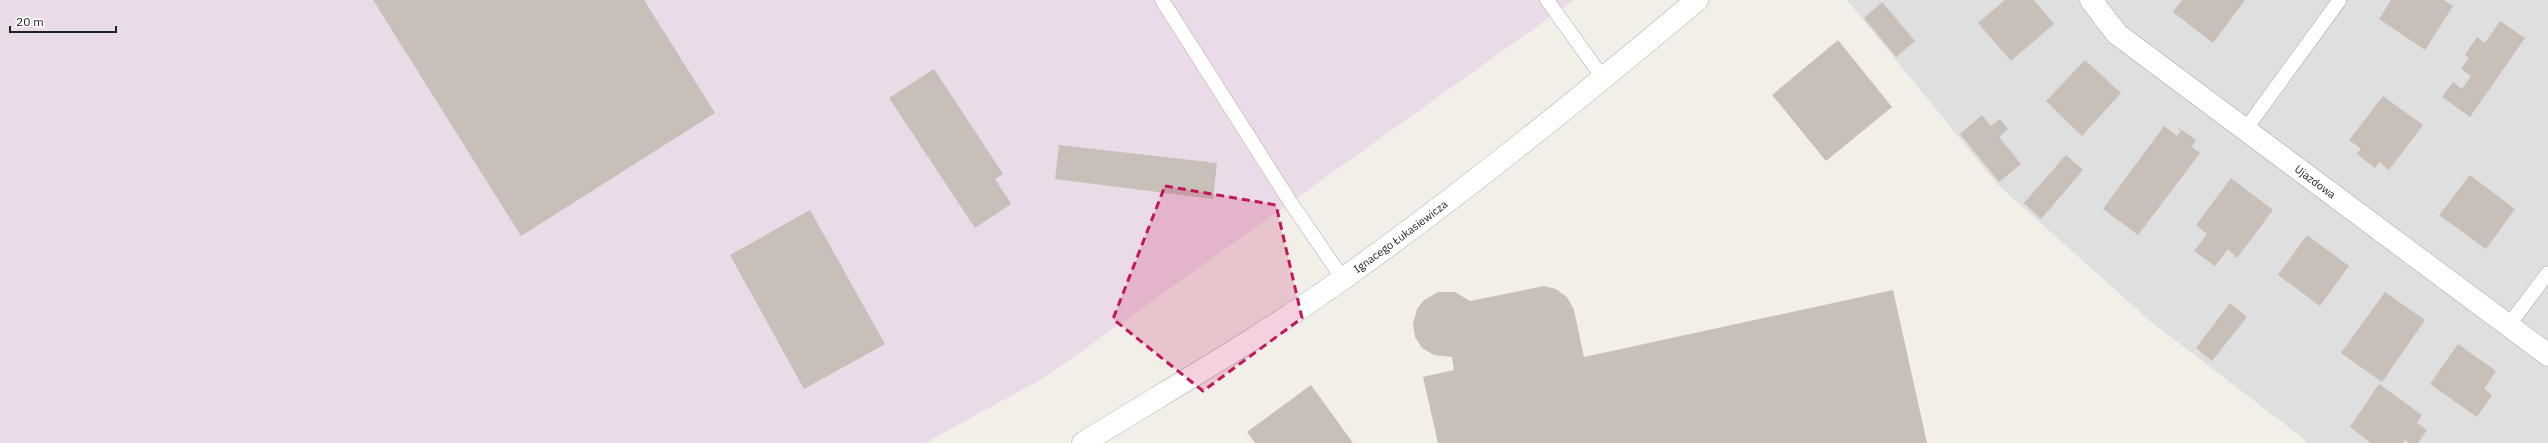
<svg xmlns="http://www.w3.org/2000/svg" width="2548" height="443" viewBox="0 0 2548 443" font-family="'IBM Plex Sans',sans-serif">
  <style>
    .residential { fill: #e0dfdf }
    .industrial { fill: #ebdbe8 }
    .building { fill: #c7bfb8 }
    .lines { fill: none; stroke-linecap: round; stroke-linejoin: round }
    .service-casing { stroke: #a9a9a9; stroke-width: 15 }
    .minor-casing { stroke: #a9a9a9; stroke-width: 23 }
    .service { stroke: #fff; stroke-width: 14 }
    .minor { stroke: #fff; stroke-width: 22 }
    .marked { fill: #c2185b; fill-opacity: 0.2; stroke: #c2185b; stroke-width: 3; stroke-dasharray: 8 5; stroke-linejoin: round }
    .labels { text-anchor: middle; stroke-width: 3.5; stroke-linejoin: round; paint-order: stroke }
    .street-label { font-size: 11px; fill: #222; stroke: #fff }
  </style>
  <rect width="100%" height="100%" fill="#f2efe9"/>
  <!-- residential -->
  <polygon class="residential" points="1847,0 2548,0 2548,443 2306,443 2304,439 2150,321 1997,184"/>
  <!-- industrial -->
  <polygon class="industrial" points="0,0 1574,0 1047,376 925,443 0,443"/>
  <!-- building -->
  <g class="building">
    <polygon points="373,0 644,0 715,113 521,236"/>
    <polygon points="2005,0 2034,0 2054,24 2011,61 1978,23"/>
    <polygon points="2182,0 2245,0 2213,43 2173,12"/>
    <polygon points="2391,0 2444,0 2453,6 2425,50 2379,19"/>
    <polygon points="1882,2 1915,41 1896,57 1864,18"/>
    <polygon points="2500,21 2525,38 2470,117 2442,97 2453,82 2462,89 2471,76 2461,69 2469,58 2465,55 2477,37 2485,43"/>
    <polygon points="1838,40 1892,107 1826,161 1772,95"/>
    <polygon points="2085,60 2121,93 2082,136 2046,101"/>
    <polygon points="934,69 1003,174 995,179 1011,204 975,228 889,98"/>
    <polygon points="2383,96 2423,125 2389,170 2379,162 2375,168 2357,154 2361,149 2349,140"/>
    <polygon points="1982,115 1991,126 2000,119 2008,129 1999,137 2021,164 1999,182 1960,134"/>
    <polygon points="2164,126 2177,136 2181,131 2176,126 2196,140 2192,147 2200,153 2138,235 2103,209"/>
    <polygon points="1059,145 1217,163 1213,199 1055,179"/>
    <polygon points="2066,155 2083,170 2041,219 2024,203"/>
    <polygon points="2470,175 2515,209 2486,249 2439,215"/>
    <polygon points="2231,178 2273,210 2237,258 2228,249 2215,266 2194,251 2207,234 2196,225"/>
    <polygon points="810,210 885,344 804,389 730,255"/>
    <polygon points="2307,235 2349,266 2320,306 2278,275"/>
    <polygon points="1544,286 1556,289 1567,297 1574,310 1584,357 1893,290 1927,443 1438,443 1423,377 1454,370 1452,357 1434,355 1422,348 1415,337 1413,324 1417,309 1424,300 1438,292 1455,292 1470,301"/>
    <polygon points="2385,292 2425,320 2382,382 2341,353"/>
    <polygon points="2230,303 2247,317 2212,361 2196,348"/>
    <polygon points="2458,344 2496,371 2484,389 2492,395 2477,417 2430,384"/>
    <polygon points="2379,384 2422,415 2417,423 2427,430 2418,443 2409,443 2405,440 2403,443 2371,443 2350,427"/>
    <polygon points="1311,385 1353,443 1255,443 1247,432"/>
  </g>
  <g class="lines">
    <!-- service casing -->
    <g class="service-casing">
      <g id="service">
        <polyline points="1162,0 1291,203 1343,279"/>
        <polyline points="1547,0 1603,78"/>
        <polyline points="2245,130 2339,1"/>
        <polyline points="2508,326 2548,273"/>
      </g>
    </g>
    <!-- minor casing -->
    <g class="minor-casing">
      <g id="minor">
        <path id="s1" d="M2091,0L2117,34L2548,355"/>
        <path id="s2" d="M1083,443C1170,389 1260,338 1344,278C1466,191 1583,96 1697,0"/>
      </g>
    </g>
    <!-- service -->
    <use href="#service" class="service"/>
    <!-- minor -->
    <use href="#minor" class="minor"/>
  </g>
  <!-- marked area -->
  <path class="marked" d="M1165,186L1276,205L1302,318L1203,391L1113,319Z"/>
  <g class="labels">
    <!-- street labels -->
    <g class="street-label">
      <text dy="4" stroke="none"><textPath href="#s1" startOffset="290">Ujazdowa</textPath></text>
      <text dy="4" stroke="none"><textPath href="#s2" startOffset="379">Ignacego Łukasiewicza</textPath></text>
    </g>
  </g>
  <!-- scale -->
  <path d="M10 26v6h106v-6" fill="none" stroke="#222222" stroke-width="2"/>
  <text x="16" y="26" font-size="12" fill="#222222" stroke="#ffffff" stroke-width="3" paint-order="stroke">20 m</text>
</svg>
